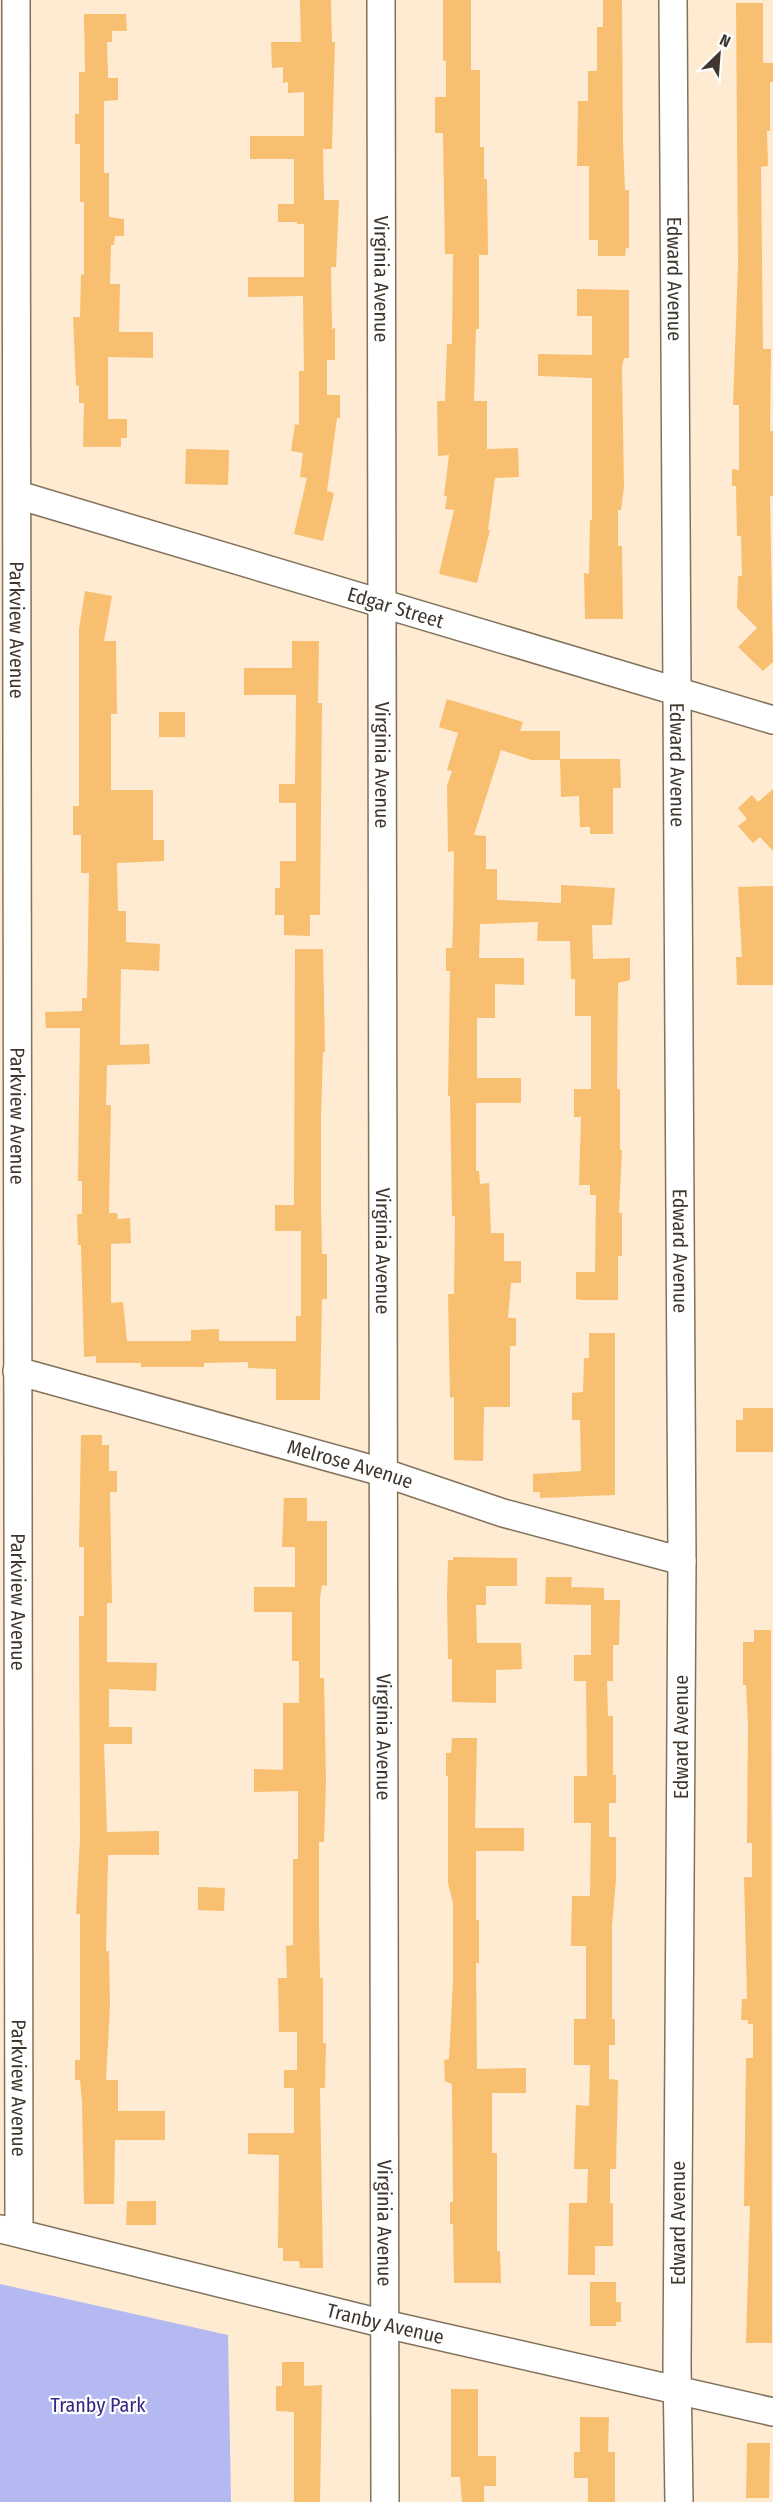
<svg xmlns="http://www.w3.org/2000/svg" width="773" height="2502" viewBox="0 0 773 2502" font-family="'Fira Sans Condensed',sans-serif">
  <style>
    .green { fill: #b5b9f1 }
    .building { fill: #f8bf70 }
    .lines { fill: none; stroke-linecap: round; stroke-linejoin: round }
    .street-casing { stroke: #82725c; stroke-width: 30 }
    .street { stroke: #fff; stroke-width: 27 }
    .labels { text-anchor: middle; stroke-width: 4.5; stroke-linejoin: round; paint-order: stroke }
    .street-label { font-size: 20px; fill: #3f372e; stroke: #fff }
    .park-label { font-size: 20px; fill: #332783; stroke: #fff }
  </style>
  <rect width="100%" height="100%" fill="#feebd2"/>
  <!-- green -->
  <polygon class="green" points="0,2284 228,2335 231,2502 0,2502"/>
  <!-- building -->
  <g class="building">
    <polygon points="300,0 331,0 332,42 335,42 332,149 323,149 324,200 339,200 336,267 331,267 332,329 335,328 335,360 327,360 327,395 340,395 340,418 337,418 327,491 334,493 323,541 294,534 307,478 300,477 303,453 291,451 295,424 299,425 299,371 304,371 303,296 248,297 248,277 304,277 304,224 297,224 297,222 278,222 278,204 294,204 294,159 250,159 250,136 304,136 304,92 288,93 288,82 283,83 283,67 272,68 271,42 301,42"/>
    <polygon points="443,0 471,0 471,70 480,70 480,147 484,147 484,179 487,179 488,255 479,255 479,329 476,329 474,401 487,401 487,449 518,448 519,477 495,478 488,530 490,530 477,583 439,574 454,510 445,509 447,496 444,496 449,455 438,456 437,401 445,401 447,344 452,344 453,254 445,254 443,133 435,133 435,97 446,97 446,61 443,61"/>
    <polygon points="603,0 622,0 623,142 625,190 629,190 629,248 626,248 625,256 598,256 598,240 589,240 589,166 577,166 578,101 588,101 588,71 597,71 597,27 603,27"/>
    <polygon points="736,3 763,3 763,63 773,63 773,82 770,82 770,131 767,131 768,166 761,167 763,349 771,349 770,431 773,431 773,496 770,496 773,662 763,671 738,647 757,628 737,608 738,576 742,576 741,536 737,536 736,486 732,486 732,469 739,470 739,405 733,405 738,265"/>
    <polygon points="84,14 126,14 127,31 112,31 112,42 107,42 108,78 118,78 118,100 104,101 104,173 109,173 109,217 124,219 124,236 115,236 114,245 111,245 110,284 120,284 119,332 153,332 153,358 108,357 108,419 127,419 127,438 121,438 121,447 83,447 84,403 79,403 79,386 76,385 73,317 80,317 81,274 84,275 84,202 80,202 80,144 75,144 75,114 79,114 79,72 85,72"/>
    <polygon points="577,289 629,290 629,358 624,358 622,367 624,487 621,510 618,510 618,546 622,546 623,619 585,619 584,573 589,574 590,520 592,520 592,378 538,376 538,354 592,355 592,316 577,316"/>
    <polygon points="186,449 229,450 228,485 185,484"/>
    <polygon points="85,591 112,596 104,641 116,641 117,714 111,714 111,790 153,790 153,840 164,840 164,861 117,863 118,911 126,911 126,942 160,944 159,971 121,969 120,1045 149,1044 150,1064 107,1065 106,1105 111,1105 109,1213 117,1213 118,1219 130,1218 131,1243 111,1244 111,1303 123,1302 127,1341 191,1341 191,1330 219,1329 219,1341 296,1341 296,1316 301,1316 301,1231 275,1231 275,1205 294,1205 295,949 323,949 325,1052 323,1052 321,1115 321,1206 322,1254 327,1254 327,1299 322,1299 320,1400 276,1400 276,1369 248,1368 248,1362 204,1363 204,1367 141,1367 141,1363 96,1363 96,1356 84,1357 81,1245 78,1245 77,1214 82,1214 82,1181 78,1181 80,1028 46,1028 45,1012 82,1011 82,998 87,998 89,873 81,873 81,835 73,835 73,806 79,806 79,629"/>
    <polygon points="292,641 319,641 318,703 322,703 320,915 310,915 310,936 284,935 284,915 275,915 275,888 280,888 280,861 296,861 296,803 279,803 279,784 295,784 296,695 244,695 244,668 292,668"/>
    <polygon points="447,699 523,722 520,731 560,731 560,759 620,759 621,788 613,788 613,834 590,834 590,827 580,827 579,796 561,797 560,760 532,760 501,750 474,835 486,836 486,869 497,869 497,900 561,903 561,885 615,888 612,925 592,925 593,959 630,958 630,980 618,983 617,1089 620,1089 620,1150 622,1150 619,1213 622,1213 622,1256 618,1256 618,1300 583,1300 576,1299 576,1272 595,1272 596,1195 590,1195 590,1185 579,1185 581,1117 574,1117 574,1089 591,1089 591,1016 575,1016 575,979 571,979 570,941 537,941 538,922 480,924 479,958 524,958 524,985 495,984 495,1018 477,1018 477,1078 521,1078 521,1103 476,1103 476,1171 479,1171 480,1184 489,1183 491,1233 504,1233 504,1261 521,1261 521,1283 511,1283 508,1318 516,1318 516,1346 510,1346 510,1407 484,1407 483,1461 454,1460 454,1397 450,1398 448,1294 454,1294 455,1216 452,1216 450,1096 448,1096 450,971 446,971 446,948 452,948 453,929 454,851 448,852 447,786 452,771 447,770 458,733 439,727"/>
    <rect x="159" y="712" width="26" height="25"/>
    <polygon points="773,789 773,851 760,837 753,843 738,826 747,819 738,808 752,795 758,802"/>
    <polygon points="773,886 773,985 737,985 736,957 742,957 738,887"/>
    <polygon points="589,1333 615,1333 615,1495 540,1498 540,1492 533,1492 533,1474 581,1471 580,1420 572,1420 572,1393 583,1392 584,1358 589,1358"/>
    <polygon points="743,1408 773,1408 773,1452 736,1452 736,1420 743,1420"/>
    <polygon points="81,1435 102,1435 102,1445 109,1445 109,1471 117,1471 117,1492 110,1492 112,1603 107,1603 107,1662 157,1663 156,1691 109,1689 109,1727 132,1727 132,1744 104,1744 107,1832 159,1831 159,1855 108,1855 106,1951 109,1951 110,2005 106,2080 118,2080 118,2111 165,2111 165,2140 115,2140 114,2204 84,2204 82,2102 80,2080 75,2080 75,2060 80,2060 80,1914 76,1914 80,1839 79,1616 84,1616 84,1547 79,1547"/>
    <polygon points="284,1498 307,1498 307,1521 327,1521 327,1586 322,1585 320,1598 320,1678 324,1678 326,1781 324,1842 319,1842 319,1921 320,1978 323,1978 323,2043 326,2043 325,2088 320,2088 323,2268 300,2268 299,2261 283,2261 283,2248 278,2248 279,2155 248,2154 248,2133 294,2133 294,2088 284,2088 284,2070 297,2070 297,2032 279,2032 278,1978 287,1978 286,1946 293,1945 293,1859 298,1859 298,1791 254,1792 254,1769 283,1770 283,1703 299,1703 299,1661 292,1661 292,1612 254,1612 254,1587 295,1587 295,1547 282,1547"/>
    <polygon points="453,1557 517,1558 517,1586 486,1586 486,1605 476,1605 477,1643 521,1643 522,1669 496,1670 496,1703 452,1702 452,1659 448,1659 447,1595 448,1560 453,1560"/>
    <polygon points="546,1577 572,1577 571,1587 604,1588 604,1600 620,1600 619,1645 613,1645 613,1681 607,1681 608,1716 613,1716 613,1775 616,1775 616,1803 609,1803 609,1837 616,1837 616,1880 612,1926 612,2019 615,2019 615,2045 609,2045 609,2079 618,2080 616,2169 610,2169 610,2203 613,2203 613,2246 595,2246 595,2275 568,2275 569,2203 587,2203 588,2169 574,2169 576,2105 589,2106 590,2065 574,2065 574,2019 586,2019 586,1946 571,1946 572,1896 590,1896 591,1823 574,1823 574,1776 587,1776 586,1681 574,1681 574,1655 591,1655 591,1605 545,1604"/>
    <polygon points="754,1630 771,1630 772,2343 746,2343 750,2206 744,2206 746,2058 753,2058 753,2024 748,2024 748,2020 741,2020 742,1999 747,1999 744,1877 752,1877 752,1843 747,1843 748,1723 746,1685 743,1685 743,1642 754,1642"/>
    <polygon points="452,1738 477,1738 475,1828 524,1828 524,1851 476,1851 476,1920 479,1920 479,1963 476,1963 477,2069 526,2068 526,2093 492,2093 492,2153 497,2153 497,2251 500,2251 501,2283 454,2283 453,2224 450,2224 450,2202 453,2202 452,2084 445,2081 444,2060 449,2059 453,1980 453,1903 448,1883 448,1776 446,1776 446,1753 451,1753"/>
    <polygon points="198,1887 225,1888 224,1911 198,1910"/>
    <polygon points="127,2201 156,2201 156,2225 126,2225"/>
    <polygon points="590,2282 616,2282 616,2302 621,2302 621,2322 616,2322 616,2326 590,2326"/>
    <polygon points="282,2362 304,2362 304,2386 322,2385 320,2502 294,2502 294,2412 276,2411 276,2386 282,2386"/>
    <polygon points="451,2389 478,2389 478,2456 496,2456 496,2486 484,2486 484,2502 462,2502 460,2477 451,2477"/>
    <polygon points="580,2417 609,2417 608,2452 615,2452 615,2502 588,2502 588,2478 574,2478 574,2452 580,2452"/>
    <polygon points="747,2443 770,2443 769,2498 746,2498"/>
  </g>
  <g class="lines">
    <!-- street casing -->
    <g class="street-casing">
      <g id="street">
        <path id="s1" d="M16,0L19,2233"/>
        <path id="s2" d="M381,0L385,2502"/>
        <path id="s3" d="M673,0L682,1561L677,2367L679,2502"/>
        <path id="s4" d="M18,495L773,720"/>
        <path id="s5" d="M17,1371L382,1472L503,1513L682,1561"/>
        <path id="s6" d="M1,2229L385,2324L773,2412"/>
      </g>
    </g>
    <!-- street -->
    <use href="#street" class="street"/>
  </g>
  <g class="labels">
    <!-- street labels -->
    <g class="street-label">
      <text dy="7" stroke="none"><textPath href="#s2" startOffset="279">Virginia Avenue</textPath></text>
      <text dy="7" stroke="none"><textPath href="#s3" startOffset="279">Edward Avenue</textPath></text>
      <text dy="7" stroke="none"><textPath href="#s4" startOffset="394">Edgar Street</textPath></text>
      <text dy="7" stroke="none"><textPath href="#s1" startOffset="630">Parkview Avenue</textPath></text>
      <text dy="7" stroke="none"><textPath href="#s2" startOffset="765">Virginia Avenue</textPath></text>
      <text dy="7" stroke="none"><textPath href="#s3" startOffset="765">Edward Avenue</textPath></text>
      <text dy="7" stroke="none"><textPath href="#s1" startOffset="1116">Parkview Avenue</textPath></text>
      <text dy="7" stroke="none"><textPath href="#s2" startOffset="1251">Virginia Avenue</textPath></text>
      <text dy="7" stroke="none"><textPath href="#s3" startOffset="1251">Edward Avenue</textPath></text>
      <text dy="7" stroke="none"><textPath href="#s5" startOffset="346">Melrose Avenue</textPath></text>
      <text dy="7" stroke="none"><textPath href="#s1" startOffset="1602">Parkview Avenue</textPath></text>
      <text dy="7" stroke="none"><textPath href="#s2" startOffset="1737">Virginia Avenue</textPath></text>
      <text transform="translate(681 1737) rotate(-90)" y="7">Edward Avenue</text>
      <text dy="7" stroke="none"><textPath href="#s1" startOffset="2088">Parkview Avenue</textPath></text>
      <text dy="7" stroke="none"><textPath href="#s2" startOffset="2223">Virginia Avenue</textPath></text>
      <text transform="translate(678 2223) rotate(-90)" y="7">Edward Avenue</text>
      <text dy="7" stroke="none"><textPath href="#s6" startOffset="396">Tranby Avenue</textPath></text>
    </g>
    <!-- park labels -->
    <g class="park-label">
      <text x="98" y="2412">Tranby Park</text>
    </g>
  </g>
  <!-- north arrow -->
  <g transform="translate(719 54) rotate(25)" stroke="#ffffff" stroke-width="4.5" paint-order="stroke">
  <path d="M0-4.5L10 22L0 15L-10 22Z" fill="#3f372e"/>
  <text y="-9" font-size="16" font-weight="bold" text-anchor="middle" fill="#3f372e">N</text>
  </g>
</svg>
